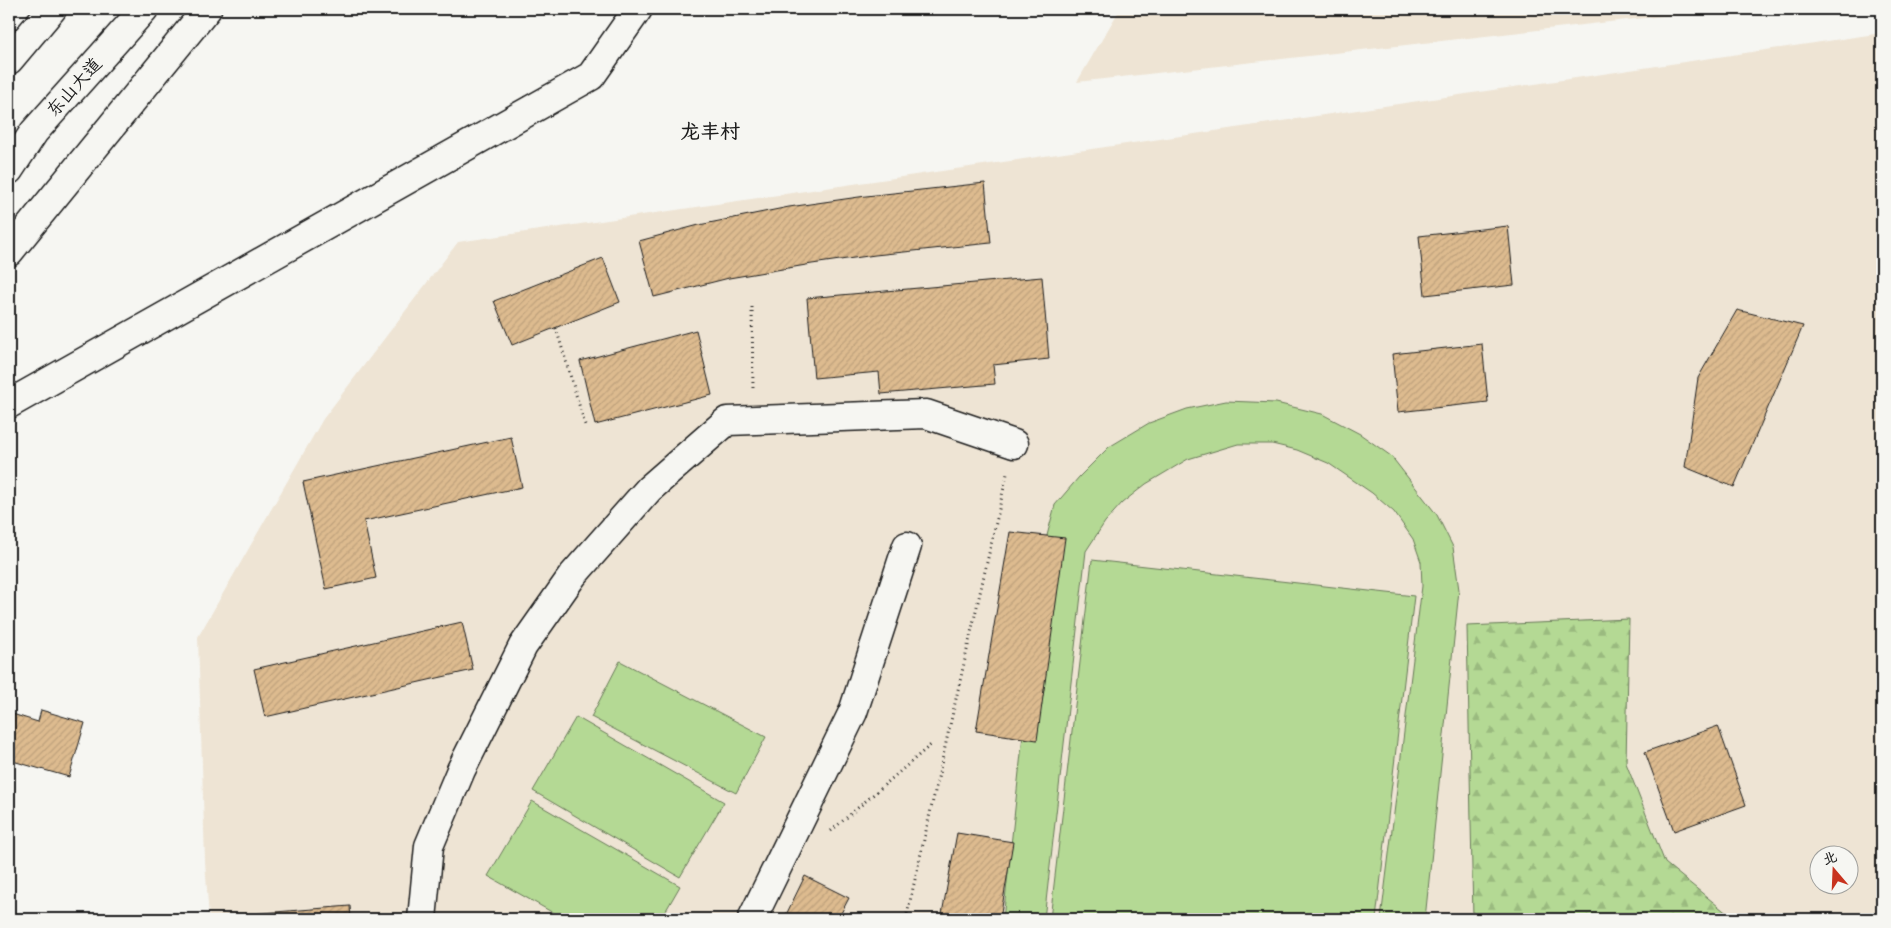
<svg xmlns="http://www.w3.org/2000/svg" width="1891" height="928" viewBox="0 0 1891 928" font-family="'Gochi Hand','LXGW WenKai TC',sans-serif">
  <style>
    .built { fill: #eee4d4; fill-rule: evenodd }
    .forest { fill: url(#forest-firs); stroke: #687a58 }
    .pitch { fill: #b4d994; stroke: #687a58 }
    .building { fill: url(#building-hatch); stroke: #1c1c1c }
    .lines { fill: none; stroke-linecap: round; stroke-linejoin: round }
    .minor-casing { stroke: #1c1c1c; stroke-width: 31 }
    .major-casing { stroke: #1c1c1c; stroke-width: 31 }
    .path { stroke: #1c1c1c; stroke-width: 3; stroke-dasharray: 1 4; stroke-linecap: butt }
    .minor { stroke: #f6f6f2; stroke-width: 28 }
    .major { stroke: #f6f6f2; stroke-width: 28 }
    .labels { text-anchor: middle; stroke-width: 4; stroke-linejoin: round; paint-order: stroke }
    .street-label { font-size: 18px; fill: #1c1c1c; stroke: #f6f6f2 }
    .quarter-label { font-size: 20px; font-weight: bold; fill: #1c1c1c; stroke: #f6f6f2 }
  </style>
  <defs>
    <pattern id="forest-firs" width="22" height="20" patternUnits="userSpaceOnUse" patternTransform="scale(1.25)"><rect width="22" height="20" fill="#b4d994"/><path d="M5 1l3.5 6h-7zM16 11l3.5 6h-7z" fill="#9aba7f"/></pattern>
    <pattern id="building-hatch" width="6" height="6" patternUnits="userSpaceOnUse" patternTransform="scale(1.25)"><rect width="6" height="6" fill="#ddbb8f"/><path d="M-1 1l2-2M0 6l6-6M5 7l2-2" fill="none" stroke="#bda07b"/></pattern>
  </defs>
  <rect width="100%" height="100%" fill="#f6f6f2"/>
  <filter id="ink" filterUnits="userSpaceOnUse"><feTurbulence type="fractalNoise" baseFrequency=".02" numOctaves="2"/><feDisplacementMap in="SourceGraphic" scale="10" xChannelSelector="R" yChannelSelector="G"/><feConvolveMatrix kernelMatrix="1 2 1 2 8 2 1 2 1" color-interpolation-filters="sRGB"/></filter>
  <g filter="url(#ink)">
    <!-- built -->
    <g class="built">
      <polygon points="1120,9 1725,9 1077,82"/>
      <path d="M1882,33V919H209L205,861L198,637L323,419L458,242ZM1818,856H1848V886H1818Z"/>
    </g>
    <!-- forest -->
    <polygon class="forest" points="1629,619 1626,763 1665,863 1734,919 1473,919 1467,626"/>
    <!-- pitch -->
    <g class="pitch">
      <polygon points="1226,401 1276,403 1322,414 1360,434 1391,456 1437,515 1453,547 1459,590 1425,919 1381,919 1422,586 1421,562 1413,539 1394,512 1372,493 1328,463 1297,450 1272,444 1238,444 1188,459 1146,484 1122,503 1105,522 1086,551 1044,919 1003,919 1043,551 1055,505 1079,477 1109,447 1149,423 1187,409"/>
      <polygon points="1092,560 1414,596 1376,919 1050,919"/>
      <polygon points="620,661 766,737 736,793 591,717"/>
      <polygon points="576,717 724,802 680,877 533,791"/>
      <polygon points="532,801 680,886 661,919 564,919 488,876"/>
    </g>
    <!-- building -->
    <g class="building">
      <polygon points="985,183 991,243 875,255 812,264 729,278 654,297 639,241 699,225 789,207 866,196"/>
      <polygon points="1508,226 1514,285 1425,295 1419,236"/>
      <polygon points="603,258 620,302 512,345 494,301"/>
      <polygon points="1042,277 1049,359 993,365 995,384 881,394 879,372 814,378 807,298"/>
      <polygon points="1737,310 1803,326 1734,487 1685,467 1698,378"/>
      <polygon points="696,330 712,395 595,425 580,361"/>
      <polygon points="1482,344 1488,402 1398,412 1392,354"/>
      <polygon points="511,437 522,487 364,521 376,578 326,589 303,482"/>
      <polygon points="1010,532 1065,538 1037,740 976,731"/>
      <polygon points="462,622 473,670 265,717 254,669"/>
      <polygon points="41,710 85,723 69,777 9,760 9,713 38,722"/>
      <polygon points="1718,726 1746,805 1674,831 1645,752"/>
      <polygon points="957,833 1013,842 1000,919 941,919"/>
      <polygon points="805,876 849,898 838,919 784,919"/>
      <polygon points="350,906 351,919 226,919 226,916"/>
    </g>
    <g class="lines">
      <!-- minor casing -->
      <g class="minor-casing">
        <g id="minor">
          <polyline points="9,60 52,9"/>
          <polyline points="9,252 207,9"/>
          <polyline points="9,404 591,76 638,9"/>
          <polyline points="422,919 429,846 461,770 523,646 573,575 649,489 727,421 926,414 1014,444"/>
          <polyline points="752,919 853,712 907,546"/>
        </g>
      </g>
      <!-- major casing -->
      <g class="major-casing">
        <polyline id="major" points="9,170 34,132 144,9"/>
      </g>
      <!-- path -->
      <g class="path">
        <polyline points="752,307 753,389"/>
        <polyline points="556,328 586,428"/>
        <polyline points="831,831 933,743"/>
        <polyline points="906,919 1007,474"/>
      </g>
      <!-- minor -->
      <use href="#minor" class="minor"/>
      <!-- major -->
      <use href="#major" class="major"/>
    </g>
  </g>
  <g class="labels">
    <!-- street labels -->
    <g class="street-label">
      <text transform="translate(74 87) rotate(-48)" y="6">东山大道</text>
    </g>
    <!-- quarter labels -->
    <g class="quarter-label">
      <text x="710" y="138">龙丰村</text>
    </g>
  </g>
  <!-- margin -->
  <rect width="1891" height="928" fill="none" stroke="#f6f6f2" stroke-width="30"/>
  <rect x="15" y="15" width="1861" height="898" fill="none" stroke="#1c1c1c" stroke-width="2" filter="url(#ink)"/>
  <!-- north arrow -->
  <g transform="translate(1834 870) rotate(341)"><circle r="24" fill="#f6f6f2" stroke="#9f9f9c"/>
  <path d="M0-4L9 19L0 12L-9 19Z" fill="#c8321e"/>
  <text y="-8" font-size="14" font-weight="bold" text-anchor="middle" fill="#1c1c1c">北</text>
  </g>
</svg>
